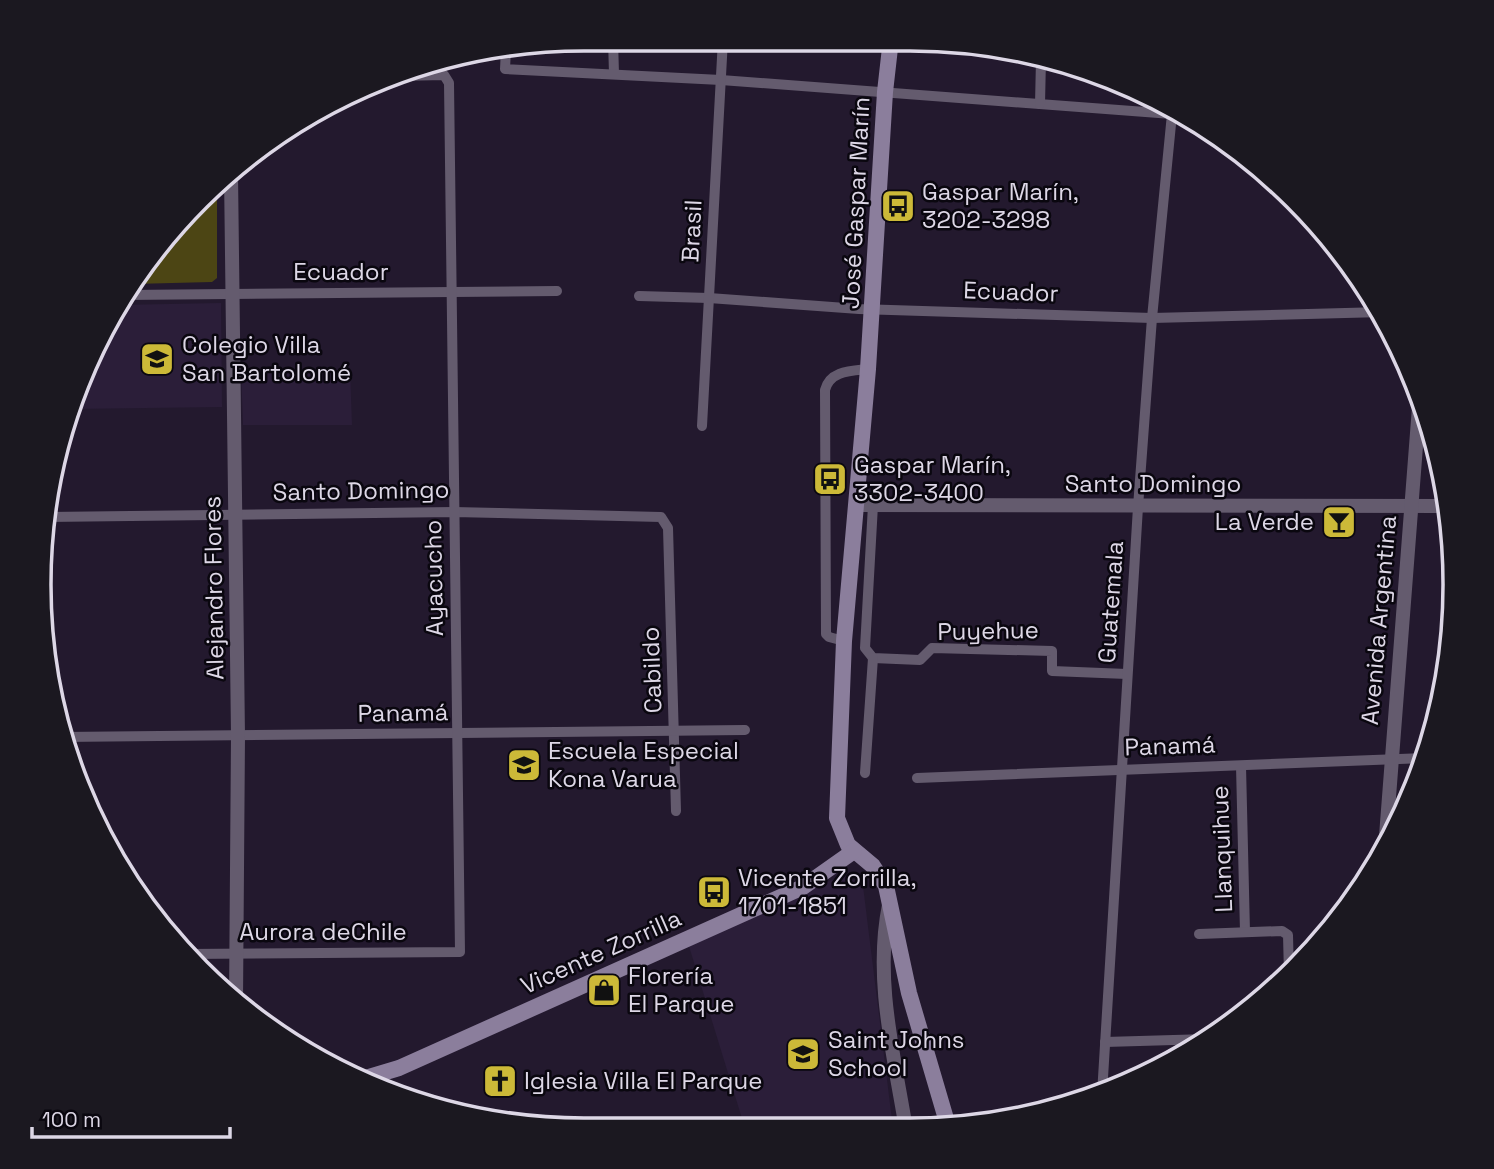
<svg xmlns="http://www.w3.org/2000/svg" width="1494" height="1169" viewBox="0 0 1494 1169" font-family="'Space Grotesk',sans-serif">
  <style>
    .built { fill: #2b1e39 }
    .green { fill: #4c4514 }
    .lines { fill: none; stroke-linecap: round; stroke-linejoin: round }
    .minor { stroke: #645b6e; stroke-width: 10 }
    .tertiary { stroke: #645b6e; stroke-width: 14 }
    .secondary { stroke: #8b7e9c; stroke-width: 16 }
    .labels { text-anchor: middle; stroke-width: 5; stroke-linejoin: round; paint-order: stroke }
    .poi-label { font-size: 24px; fill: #ddd7e6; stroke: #0a070f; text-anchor: start }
    .street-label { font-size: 24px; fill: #ddd7e6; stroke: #0a070f }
    .rim { fill: none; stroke: #ddd7e6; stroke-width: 3.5 }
  </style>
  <rect width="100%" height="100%" fill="#23192e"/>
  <!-- built -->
  <g class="built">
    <polygon points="221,303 222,407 71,409 111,312 117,305"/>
    <polygon points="350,369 352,425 243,425 241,370"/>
    <polygon points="843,875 863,886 893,1128 744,1125 688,943"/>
  </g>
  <!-- green -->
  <polygon class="green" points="217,184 217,278 212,282 133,284 198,199"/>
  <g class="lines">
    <!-- minor -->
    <g class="minor">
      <polyline points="613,39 614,74"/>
      <polyline points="506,49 505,69 721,80 1172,114"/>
      <polyline points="1040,104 1041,59"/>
      <polyline points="125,295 557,291"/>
      <polyline points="639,296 709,298 859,309 1152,318 1383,312"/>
      <polyline points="702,426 723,39"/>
      <polyline points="873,505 865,648 873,658 920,660 932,648 1052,651 1052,671 1127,674"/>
      <polyline points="47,517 454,512 661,517 668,528 676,811"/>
      <path d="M844,641L829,637L826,634L825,390C830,371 850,371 868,369"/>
      <polyline points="62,737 745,730"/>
      <polyline points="1241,766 1245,932"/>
      <polyline points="865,773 873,658"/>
      <polyline points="917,778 1425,758"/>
      <polyline points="1199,934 1282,931 1288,935 1289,975"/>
      <polyline points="185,954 460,952 449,83 444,75 399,76"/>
      <polyline points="1105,1042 1208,1039"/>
      <polyline points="1102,1094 1138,507 1152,318 1172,114"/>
    </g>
    <!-- tertiary -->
    <g class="tertiary">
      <polyline points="231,174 238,736 236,1002"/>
      <polyline points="857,505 1449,506"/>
      <polyline points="1385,849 1420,394"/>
      <path d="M889,905C874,979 894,1055 906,1129"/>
    </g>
    <!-- secondary -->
    <g class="secondary">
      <polyline points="891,39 885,92 868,369 844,641 837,818 848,845 873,866 886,886 909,993 949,1129"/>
      <polyline points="359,1080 399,1068 803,887 854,851"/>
    </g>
  </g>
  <!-- icons -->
  <defs>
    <g id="bus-square" transform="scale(1.75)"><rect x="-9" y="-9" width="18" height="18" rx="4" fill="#ccb938" stroke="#0a070f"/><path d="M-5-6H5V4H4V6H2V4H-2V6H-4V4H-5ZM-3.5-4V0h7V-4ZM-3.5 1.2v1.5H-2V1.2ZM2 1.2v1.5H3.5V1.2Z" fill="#111"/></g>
    <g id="school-square" transform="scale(1.75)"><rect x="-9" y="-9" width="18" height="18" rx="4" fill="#ccb938" stroke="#0a070f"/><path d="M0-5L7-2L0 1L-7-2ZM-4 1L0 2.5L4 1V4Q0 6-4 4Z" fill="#111"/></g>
    <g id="bar-square" transform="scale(1.75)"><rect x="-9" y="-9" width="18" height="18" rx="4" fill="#ccb938" stroke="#0a070f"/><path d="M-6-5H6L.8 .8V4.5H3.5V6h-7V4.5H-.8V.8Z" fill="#111"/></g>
    <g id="shop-square" transform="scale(1.75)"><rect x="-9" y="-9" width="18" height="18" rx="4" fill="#ccb938" stroke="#0a070f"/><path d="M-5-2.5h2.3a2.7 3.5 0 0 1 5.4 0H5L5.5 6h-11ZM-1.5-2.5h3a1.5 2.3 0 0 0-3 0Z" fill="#111"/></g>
    <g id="church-square" transform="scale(1.75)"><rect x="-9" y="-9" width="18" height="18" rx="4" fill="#ccb938" stroke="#0a070f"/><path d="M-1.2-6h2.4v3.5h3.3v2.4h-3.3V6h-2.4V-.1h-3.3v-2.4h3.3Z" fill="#111"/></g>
  </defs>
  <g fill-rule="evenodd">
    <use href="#bus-square" x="898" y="206"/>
    <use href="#school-square" x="157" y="359"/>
    <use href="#bus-square" x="830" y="479"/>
    <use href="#bar-square" x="1339" y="522"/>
    <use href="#school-square" x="524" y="765"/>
    <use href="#bus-square" x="714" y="892"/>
    <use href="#shop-square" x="604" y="990"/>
    <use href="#school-square" x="803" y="1054"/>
    <use href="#church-square" x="500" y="1081"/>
  </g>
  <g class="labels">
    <!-- poi labels -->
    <g class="poi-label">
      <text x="922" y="200">Gaspar Marín,<tspan x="922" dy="28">3202-3298</tspan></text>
      <text x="182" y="353">Colegio Villa<tspan x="182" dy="28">San Bartolomé</tspan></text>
      <text x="854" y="473">Gaspar Marín,<tspan x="854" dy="28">3302-3400</tspan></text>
      <text x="1314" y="530" text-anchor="end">La Verde</text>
      <text x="548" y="759">Escuela Especial<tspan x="548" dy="28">Kona Varua</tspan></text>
      <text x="738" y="886">Vicente Zorrilla,<tspan x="738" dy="28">1701-1851</tspan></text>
      <text x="628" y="984">Florería<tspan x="628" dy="28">El Parque</tspan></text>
      <text x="828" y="1048">Saint Johns<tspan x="828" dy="28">School</tspan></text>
      <text x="524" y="1089">Iglesia Villa El Parque</text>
    </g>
    <!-- street labels -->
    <g class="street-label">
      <text transform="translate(856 203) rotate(-87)" y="8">José Gaspar Marín</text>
      <text transform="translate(692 231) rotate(-87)" y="8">Brasil</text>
      <text x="341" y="280">Ecuador</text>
      <text transform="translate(1011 292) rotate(2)" y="8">Ecuador</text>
      <text x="1153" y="492">Santo Domingo</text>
      <text transform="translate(361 491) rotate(-1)" y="8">Santo Domingo</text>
      <text transform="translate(434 578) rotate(-91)" y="8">Ayacucho</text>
      <text transform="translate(214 588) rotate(-91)" y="8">Alejandro Flores</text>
      <text transform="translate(1111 602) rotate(-86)" y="8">Guatemala</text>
      <text transform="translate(1379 620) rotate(-85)" y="8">Avenida Argentina</text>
      <text transform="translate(988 631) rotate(-1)" y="8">Puyehue</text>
      <text transform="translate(652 670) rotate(-92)" y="8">Cabildo</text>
      <text transform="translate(403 713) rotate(-1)" y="8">Panamá</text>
      <text transform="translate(1170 746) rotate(-2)" y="8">Panamá</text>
      <text transform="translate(1222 849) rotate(-92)" y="8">Llanquihue</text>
      <text x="323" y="940">Aurora deChile</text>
      <text transform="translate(601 952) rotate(-24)" y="8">Vicente Zorrilla</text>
    </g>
  </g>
  <!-- crop -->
  <path d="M0 0H1494V1169H0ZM584 51H910A533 533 0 0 1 1443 584V585A533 533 0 0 1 910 1118H584A533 533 0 0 1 51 585V584A533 533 0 0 1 584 51Z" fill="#1b1820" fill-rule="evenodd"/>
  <path class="rim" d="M584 51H910A533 533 0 0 1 1443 584V585A533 533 0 0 1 910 1118H584A533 533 0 0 1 51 585V584A533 533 0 0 1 584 51Z"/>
  <!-- scale -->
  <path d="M32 1127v10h198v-10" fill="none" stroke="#ddd7e6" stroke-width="3.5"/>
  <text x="42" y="1127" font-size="21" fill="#ddd7e6" stroke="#0a070f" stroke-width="5" paint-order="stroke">100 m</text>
</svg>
